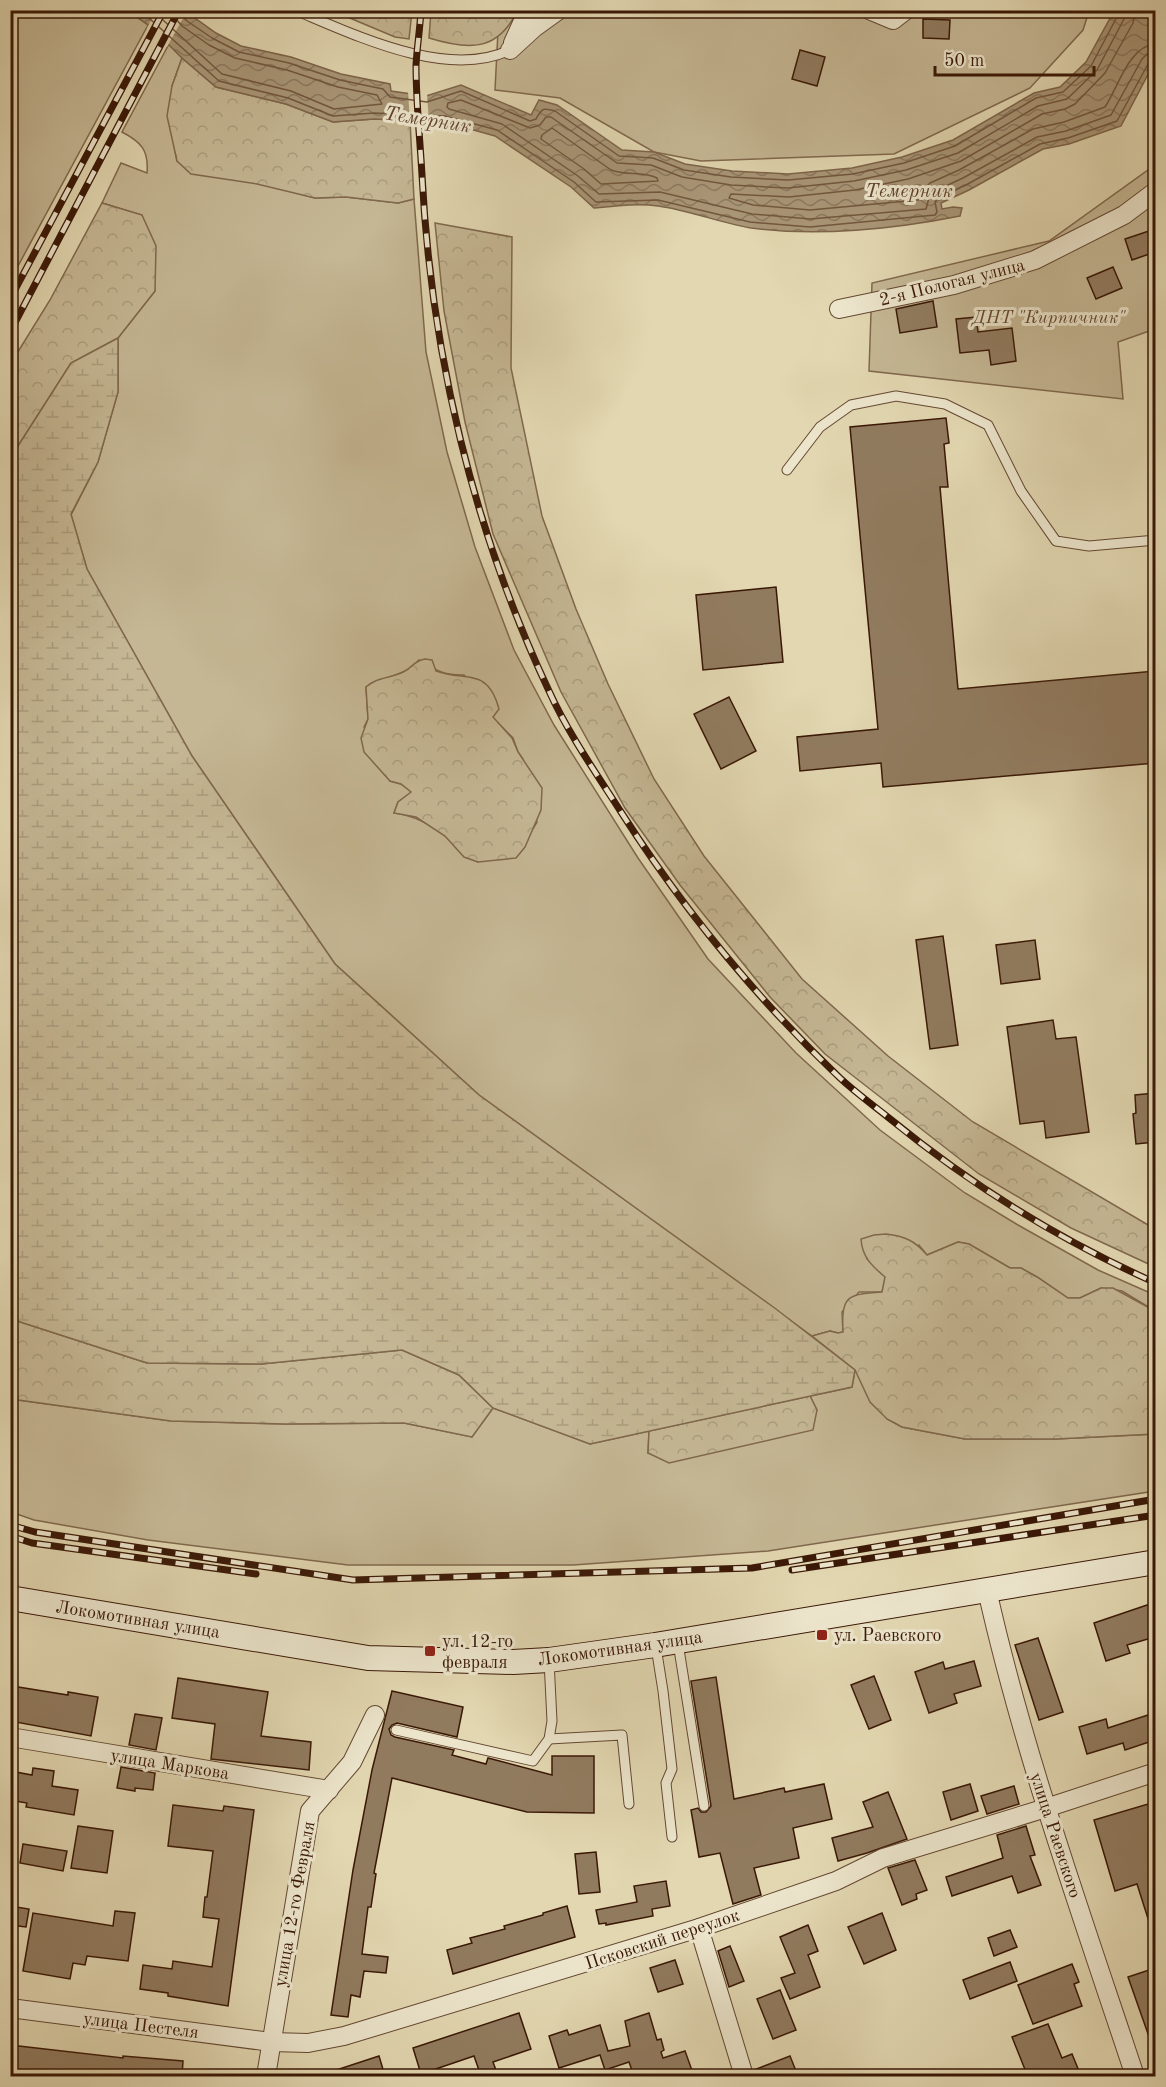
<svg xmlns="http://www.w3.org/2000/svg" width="1166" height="2087" viewBox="0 0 1166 2087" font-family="'Old Standard TT',serif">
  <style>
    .green { fill: #c5b794; stroke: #80684d; stroke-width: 1.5; fill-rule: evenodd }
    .forest { fill: url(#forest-crowns); stroke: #80684d; stroke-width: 1.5 }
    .wetland { fill: url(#wetland-marsh); stroke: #80684d; stroke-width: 1.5 }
    .water { fill: url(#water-waves); stroke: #7d644a; stroke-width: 1.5 }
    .pier { fill: #e2d7b1 }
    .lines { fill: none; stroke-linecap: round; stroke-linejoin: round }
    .shore { stroke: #72573e; stroke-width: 1.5 }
    .building { fill: #917b5f; stroke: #3a1806; stroke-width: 1.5 }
    .lane-casing { stroke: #644831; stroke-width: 11 }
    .street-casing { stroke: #644831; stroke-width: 20 }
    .secondary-casing { stroke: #3a1806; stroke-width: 26 }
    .lane { stroke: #ece5cc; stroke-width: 9 }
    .street { stroke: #ece5cc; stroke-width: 18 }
    .secondary { stroke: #ece5cc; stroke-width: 24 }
    .rail-casing { stroke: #3a1806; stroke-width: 7 }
    .rail { stroke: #ece5cc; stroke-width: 4.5; stroke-dasharray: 14; stroke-linecap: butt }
    .poi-dot { fill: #8f2418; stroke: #ece5cc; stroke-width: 2 }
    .labels { text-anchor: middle; stroke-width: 6; stroke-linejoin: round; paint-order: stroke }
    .street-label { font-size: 18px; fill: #3a1806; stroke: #ece5cc }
    .park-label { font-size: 18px; font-style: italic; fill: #644831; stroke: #ece5cc }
    .poi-label { font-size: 18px; fill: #3a1806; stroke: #ece5cc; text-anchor: start }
    .water-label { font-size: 20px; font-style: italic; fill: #61442e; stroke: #ece5cc }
  </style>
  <defs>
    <pattern id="forest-crowns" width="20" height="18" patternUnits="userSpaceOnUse" patternTransform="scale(1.5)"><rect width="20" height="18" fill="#c5b794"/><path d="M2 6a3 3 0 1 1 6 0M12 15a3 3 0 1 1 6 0" fill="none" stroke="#aa9d7e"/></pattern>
    <pattern id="wetland-marsh" width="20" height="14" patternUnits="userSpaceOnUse" patternTransform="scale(1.5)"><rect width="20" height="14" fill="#c5b794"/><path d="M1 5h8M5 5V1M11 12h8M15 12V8" fill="none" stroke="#aa9d7e"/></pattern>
    <pattern id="water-waves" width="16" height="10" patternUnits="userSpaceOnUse" patternTransform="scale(1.5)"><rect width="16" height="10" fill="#a99677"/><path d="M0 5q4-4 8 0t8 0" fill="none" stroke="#8b7960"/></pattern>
  </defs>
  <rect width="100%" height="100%" fill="#e2d7b1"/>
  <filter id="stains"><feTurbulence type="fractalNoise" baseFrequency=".00333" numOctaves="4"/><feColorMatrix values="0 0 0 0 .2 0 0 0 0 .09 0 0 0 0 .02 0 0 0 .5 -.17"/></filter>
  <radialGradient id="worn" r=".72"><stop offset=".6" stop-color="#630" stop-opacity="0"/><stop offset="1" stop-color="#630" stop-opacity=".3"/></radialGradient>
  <!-- green -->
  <g class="green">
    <polygon points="10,11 128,11 148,25 11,279"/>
    <polygon points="499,11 1089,11 1083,30 1030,88 894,154 701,161 654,152 560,98 495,90"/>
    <path d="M169,44L182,58L172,86L174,145L177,161L315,198L346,197L398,203L414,199L426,352L447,452L475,547L514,650L554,725L638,858L708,959L796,1053L880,1130L965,1193L1018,1225L1098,1270L1155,1295V1311L1122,1291L1101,1288L1080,1298H1068L1037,1277L1021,1268H1010L969,1244L958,1242L927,1255L919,1245L867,1259L886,1277L882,1292H859L842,1312L843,1332L838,1333L830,1331L812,1336L479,1095L335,964L192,756L87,569L71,515L98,462L118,392V338L155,291L142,215L102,203L121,163L147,173C149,150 141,142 122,132ZM419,660C436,670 444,676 464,675L492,717L513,738L518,752L523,759L537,822L531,832L478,862C458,855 459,848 445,836C431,824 412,815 394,813L398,802L412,792L401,784L390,781L364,727L368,719L366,687L408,670Z"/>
    <polygon points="1155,165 1155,329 1118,342 1123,399 869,371 872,283 1049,241"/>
    <polygon points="855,1370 887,1419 902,1427 965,1439 1056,1439 1155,1434 1155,1491 768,1551 573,1565 348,1565 148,1540 34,1520 11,1512 11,1399 171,1421 286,1424 404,1423 472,1437 493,1408 590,1444 649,1431 648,1453 817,1410 810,1396 852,1387"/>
  </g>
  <!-- forest -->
  <g class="forest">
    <polygon points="333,11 412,11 409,39 395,37"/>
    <path d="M431,11V10L517,11C498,52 468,50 429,38Z"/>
    <polygon points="182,58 216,87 286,104 333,122 374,119 410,121 414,199 398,203 346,197 315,198 257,184 191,174 177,161 167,116 172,86"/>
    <polygon points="102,203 142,215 156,246 155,291 118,338 71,363 11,457 11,363 50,300"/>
    <polygon points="435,223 512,237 511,368 542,516 576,609 608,684 654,779 704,856 802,979 888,1056 973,1122 1155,1229 1155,1267 1071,1228 979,1174 825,1054 770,997 680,885 625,808 561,692 493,534 465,422 444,311"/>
    <path d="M425,659L432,660L436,671C467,682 488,667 499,709L493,717L512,738L518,752L542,788L541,810L525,847L516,858L478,862L464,857L445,836L416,817L394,813L398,802L411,792L401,784L390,781L364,752L361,738L368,719L366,687C378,676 391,679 405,671C412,667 416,660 425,659Z"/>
    <path d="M886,1234C905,1236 915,1241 927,1255L958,1242L969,1244L1010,1268H1021L1037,1277L1068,1298H1080L1101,1288H1113L1155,1311V1434L1056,1439H965L902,1427L887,1419L870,1402L855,1370L812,1336L830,1331L838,1333L843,1332C841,1295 848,1294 882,1292L885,1277C872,1266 862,1257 861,1239L874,1235Z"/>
    <polygon points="11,1319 147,1363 261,1364 402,1350 459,1375 493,1408 472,1437 404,1423 286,1424 171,1421 11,1399"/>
    <polygon points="810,1396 817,1410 813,1430 669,1463 648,1453 649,1431"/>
  </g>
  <!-- wetland -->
  <polygon class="wetland" points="118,338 118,392 98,462 71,514 87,569 192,756 335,964 479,1095 776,1309 855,1370 852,1387 590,1444 493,1408 459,1375 402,1350 261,1364 147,1363 11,1319 11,457 71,363"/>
  <!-- water -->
  <path class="water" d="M128,11H185L216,33L241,46L291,57L341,74L390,84L391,91L426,96L461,85L531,115L539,100L557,105L622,150L654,152L685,164L732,171L788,174L852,168L902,157L953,140L1034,93L1060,87L1086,62L1114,11H1155V61L1121,126L1069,144L1043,149L969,190L941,203L942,209L953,207L962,208L960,216C895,229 817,237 751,228C720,223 689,210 658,206C637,203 615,206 594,208L571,187L495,136L445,122L374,119L333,122L286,104L216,87L182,58L150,26Z"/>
  <!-- pier -->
  <g class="pier">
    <polygon points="156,11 187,11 167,47 147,28"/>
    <polygon points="408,91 427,93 429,124 410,123"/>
  </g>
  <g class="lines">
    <!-- shore -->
    <g class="shore">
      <polyline points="140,10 219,81 288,98 333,116 374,113 445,116 497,130 574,182 596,202 658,200 750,222 810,227 935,215 937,212 935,202 939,197 966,185 1040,144 1068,138 1117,121 1148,64 1156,60"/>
      <polyline points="152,10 222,74 291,91 334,109 382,104 377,95 338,87 287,70 235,58 209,45 182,26 176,19 174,10"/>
      <path d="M181,10L182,16L187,21L212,38L239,52L289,63L340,80L383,89L390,97L427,102L461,91L530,121L536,119C542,109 542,107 555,111L619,156L653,158L684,170L731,177L788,180L853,174L904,163L955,146L1036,98L1063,92L1091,66L1118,15V10"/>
      <polyline points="1126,10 1124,19 1097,70 1067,99 1038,106 958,153 906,170 854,181 788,188 731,185 682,177 651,165 617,163 551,117 546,117 540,125 530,128 461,100 448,103 447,107 449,109 502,124 578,176 599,194 660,192 752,214 810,219 926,209 929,198 935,191 963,178 1037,137 1066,131 1111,115 1142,59 1147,54 1156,53"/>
      <path d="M1135,10L1133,23L1105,73L1075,104L1065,109L1042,114L961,161L908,179L855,190L789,197L731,194L729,198L753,205L810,210L918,200L923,190L930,183L959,170L1033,129L1064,122L1105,107C1118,88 1129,45 1156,44"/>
      <path d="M552,128L611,170C626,176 643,171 657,178L658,181L601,184L584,169L541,139L542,135Z"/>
    </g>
  </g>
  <!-- building -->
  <g class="building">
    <polygon points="923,19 950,20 949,39 923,38"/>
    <polygon points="800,50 825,57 817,86 792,79"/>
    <polygon points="1149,231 1155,252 1132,260 1125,239"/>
    <polygon points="1113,267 1122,288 1096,299 1087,278"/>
    <polygon points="933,301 937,327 900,333 896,309"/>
    <polygon points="976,317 978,332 1012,328 1016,361 991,365 989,350 960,353 956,319"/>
    <polygon points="946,418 949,443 944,444 948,487 940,487 958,689 1155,671 1155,763 883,787 881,763 800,771 797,737 878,729 850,427"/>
    <polygon points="776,587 783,662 703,670 696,595"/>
    <polygon points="729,697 756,751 721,769 694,714"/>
    <polygon points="943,936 958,1045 930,1049 916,940"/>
    <polygon points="1035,940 1040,979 1001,984 996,945"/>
    <polygon points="1053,1020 1056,1039 1076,1037 1089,1132 1046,1138 1044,1121 1020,1124 1007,1027"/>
    <polygon points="1155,1093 1155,1142 1136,1144 1133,1114 1136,1113 1135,1095"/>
    <polygon points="1150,1604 1155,1622 1155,1637 1127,1645 1130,1653 1106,1661 1094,1623"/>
    <polygon points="1038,1638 1063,1712 1039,1720 1015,1645"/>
    <polygon points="974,1661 981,1686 954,1694 957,1703 929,1713 915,1672 943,1662 945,1669"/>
    <polygon points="874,1676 891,1720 869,1729 851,1685"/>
    <polygon points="716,1677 734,1799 784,1788 785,1792 824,1784 832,1819 793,1828 799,1858 754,1868 761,1895 733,1904 720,1853 699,1857 691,1810 698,1808 701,1812 706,1812 711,1806 691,1681"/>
    <polygon points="178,1678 268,1692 261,1736 311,1742 309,1770 211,1759 215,1724 172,1718"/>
    <polygon points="12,1686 68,1695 68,1692 98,1697 91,1736 10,1721"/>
    <polygon points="392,1691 463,1707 457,1737 397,1723 392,1725 389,1729 391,1735 395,1737 454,1750 452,1755 486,1764 488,1758 552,1775 552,1756 594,1756 594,1813 527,1812 392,1778 374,1873 376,1874 371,1907 368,1907 362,1954 388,1957 386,1973 364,1971 360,1997 351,1995 348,2017 331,2015 353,1870 372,1770"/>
    <polygon points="135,1714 162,1718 156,1750 129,1745"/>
    <polygon points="1148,1715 1155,1740 1125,1750 1123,1743 1087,1754 1079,1727 1106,1719 1108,1728"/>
    <polygon points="121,1767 155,1773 153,1790 135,1788 135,1791 117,1788"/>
    <polygon points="33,1768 54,1771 52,1786 78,1790 74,1815 26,1807 27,1803 10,1800 10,1771 32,1775"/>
    <polygon points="970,1784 978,1811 951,1820 943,1792"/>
    <polygon points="1014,1786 1019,1804 987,1814 981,1796"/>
    <polygon points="888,1792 907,1839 867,1853 838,1861 832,1838 873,1827 863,1802"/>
    <polygon points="1155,1802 1155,1930 1152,1931 1137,1884 1115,1891 1094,1820"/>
    <polygon points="173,1805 223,1811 224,1806 254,1810 228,2006 168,1996 168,1993 140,1989 143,1965 172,1969 173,1961 212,1967 219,1919 203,1917 205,1897 207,1897 213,1851 168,1846"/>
    <polygon points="78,1826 113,1831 107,1873 71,1868"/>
    <polygon points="1026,1826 1035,1855 1030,1856 1041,1885 1018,1893 1012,1876 952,1896 946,1877 1003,1858 997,1835"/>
    <polygon points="23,1844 67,1851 63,1871 20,1863"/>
    <polygon points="596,1852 600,1892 579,1894 575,1854"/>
    <polygon points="915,1860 927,1890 916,1894 917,1899 902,1905 888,1868"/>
    <polygon points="666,1881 670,1906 652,1909 653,1916 606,1925 606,1923 599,1924 596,1910 637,1902 634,1886"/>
    <polygon points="10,1906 29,1909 26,1927 10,1925"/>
    <polygon points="567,1906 575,1937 453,1974 447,1950 472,1943 470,1938 505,1929 504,1926 543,1915 543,1913"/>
    <polygon points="115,1911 135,1913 128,1961 87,1956 85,1965 73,1963 70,1979 23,1971 33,1913 113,1926"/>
    <polygon points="882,1913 896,1950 864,1964 848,1927"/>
    <polygon points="808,1925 818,1951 808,1955 820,1987 790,1999 781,1978 795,1973 780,1937"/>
    <polygon points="1010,1930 1017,1947 994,1956 988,1938"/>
    <polygon points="730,1946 744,1981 729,1987 718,1951"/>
    <polygon points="675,1960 683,1984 658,1992 650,1968"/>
    <polygon points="1010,1962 1017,1981 970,1999 963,1980"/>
    <polygon points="1072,1964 1079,1982 1074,1984 1082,2006 1033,2024 1018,1985"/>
    <polygon points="1155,1968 1155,2047 1153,2048 1128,1977"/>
    <polygon points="780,1990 796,2030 773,2039 757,1999"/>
    <polygon points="519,2013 531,2049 493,2062 497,2073 481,2076 474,2056 421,2074 413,2048"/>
    <polygon points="649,2013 657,2040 661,2039 664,2050 661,2052 663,2058 685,2051 694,2076 634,2076 629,2062 605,2070 600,2055 559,2068 549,2036 567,2030 569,2035 600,2025 608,2051 630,2046 625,2021"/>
    <polygon points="1048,2024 1062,2058 1072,2054 1081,2076 1018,2076 1018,2075 1026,2072 1012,2037"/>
    <polygon points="10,2045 123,2058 123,2056 183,2061 182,2076 39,2076 40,2072 10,2069"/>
    <polygon points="379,2056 385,2076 327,2076 327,2073"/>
    <polygon points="790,2056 798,2076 755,2076 754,2070"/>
  </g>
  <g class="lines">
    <!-- lane casing -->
    <g class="lane-casing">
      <g id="lane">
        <path d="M295,10C355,35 447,80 510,50"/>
        <polyline points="787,470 820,427 851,405 896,396 945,404 988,425 1021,491 1056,541 1089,546 1156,540"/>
        <polyline points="678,1643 704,1806"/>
        <polyline points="656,1647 663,1691 672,1769 666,1783 672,1837"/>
        <polyline points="396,1730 533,1761 549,1739 552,1721 549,1660"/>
        <polyline points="549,1739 622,1735 629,1804"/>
      </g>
    </g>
    <!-- street casing -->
    <g class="street-casing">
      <g id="street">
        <polyline points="869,10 893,20 906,10"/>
        <polyline points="513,43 528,10"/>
        <polyline points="510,50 534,28 559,10"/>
        <polyline points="839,309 954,285 1035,260 1124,215 1156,191"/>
        <path d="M987,1590C1024,1755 1082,1916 1135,2076"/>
        <polyline points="10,1737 329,1790"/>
        <polyline points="699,1928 744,2076"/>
        <polyline points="10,2008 271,2042 308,2043 344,2036 699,1928 836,1881 883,1858 1046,1808 1156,1772"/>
        <polyline points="266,2076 310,1811 352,1762 375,1715"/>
      </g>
    </g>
    <!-- secondary casing -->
    <g class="secondary-casing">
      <polyline id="secondary" points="10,1598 368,1658 513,1662 549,1660 655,1645 1156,1562"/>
    </g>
    <!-- lane -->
    <use href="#lane" class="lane"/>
    <!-- street -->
    <use href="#street" class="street"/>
    <!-- secondary -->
    <use href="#secondary" class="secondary"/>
    <!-- rail casing -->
    <g class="rail-casing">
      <g id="rail">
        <path d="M421,10C420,29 417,47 416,65C416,102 420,139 422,175C431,353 473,530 549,691C568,733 596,773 621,812C683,909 757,999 840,1078C856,1093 873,1105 889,1118C971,1185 1059,1240 1156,1283"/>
        <polyline points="10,299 164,10"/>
        <polyline points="10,332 179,10"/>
        <polyline points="10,1525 35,1532 353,1580 752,1568 1156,1499"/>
        <polyline points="10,1536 32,1543 256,1574"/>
        <polyline points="792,1570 1156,1515"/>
      </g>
    </g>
    <!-- rail -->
    <use href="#rail" class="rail"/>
  </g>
  <!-- markers -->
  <g class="poi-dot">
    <rect x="816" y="1629" width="12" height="12" rx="3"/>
    <rect x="424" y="1645" width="12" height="12" rx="3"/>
  </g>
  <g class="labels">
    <!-- street labels -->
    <g class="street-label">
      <text transform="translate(952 282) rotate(-14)" y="6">2-я Пологая улица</text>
      <text transform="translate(138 1619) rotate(9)" y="6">Локомотивная улица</text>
      <text transform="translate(620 1648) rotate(-8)" y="6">Локомотивная улица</text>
      <text transform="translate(170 1764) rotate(9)" y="6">улица Маркова</text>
      <text transform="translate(1056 1835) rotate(72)" y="6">улица Раевского</text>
      <text transform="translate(294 1904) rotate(-80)" y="6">улица 12-го Февраля</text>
      <text transform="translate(662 1939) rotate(-18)" y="6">Псковский переулок</text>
      <text transform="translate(141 2025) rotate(7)" y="6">улица Пестеля</text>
    </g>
    <!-- park labels -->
    <g class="park-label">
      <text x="1049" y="323">ДНТ "Кирпичник"</text>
    </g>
    <!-- poi labels -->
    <g class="poi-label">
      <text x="834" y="1641">ул. Раевского</text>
      <text x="442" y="1647">ул. 12-го<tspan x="442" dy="21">февраля</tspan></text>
    </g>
    <!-- water labels -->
    <g class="water-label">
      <text transform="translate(428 119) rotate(9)" y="7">Темерник</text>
      <text x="909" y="197">Темерник</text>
    </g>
  </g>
  <!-- margin -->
  <rect width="1166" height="2087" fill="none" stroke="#e2d7b1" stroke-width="36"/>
  <rect x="12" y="12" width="1142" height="2063" fill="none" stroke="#3a1806" stroke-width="3"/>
  <rect x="18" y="18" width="1130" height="2051" fill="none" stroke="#3a1806" stroke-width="1.5"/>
  <!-- scale -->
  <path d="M935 66v9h159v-9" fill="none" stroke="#3a1806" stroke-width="3"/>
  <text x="944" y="66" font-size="18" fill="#3a1806" stroke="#ece5cc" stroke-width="4.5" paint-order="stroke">50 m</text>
  <rect width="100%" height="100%" filter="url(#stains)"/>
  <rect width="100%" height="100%" fill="url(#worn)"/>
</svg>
